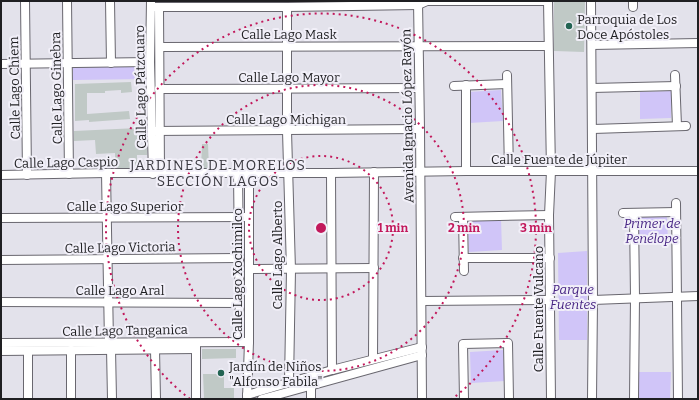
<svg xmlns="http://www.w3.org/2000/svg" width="699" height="400" viewBox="0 0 699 400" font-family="Bitter,serif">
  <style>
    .green { fill: #d0c5f8 }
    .building { fill: #c0c9c6 }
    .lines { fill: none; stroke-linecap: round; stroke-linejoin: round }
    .minor-casing { stroke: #69676f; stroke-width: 10 }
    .minor { stroke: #fff; stroke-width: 8 }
    .ring { fill: none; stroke: #c2185b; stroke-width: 2; stroke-dasharray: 2 4 }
    .poi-dot { fill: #236453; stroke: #f1eff8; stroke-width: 1.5 }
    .labels { text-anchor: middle; stroke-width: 4; stroke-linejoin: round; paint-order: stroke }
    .poi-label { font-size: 13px; fill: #1f1f22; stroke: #f1eff8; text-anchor: start }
    .street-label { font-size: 13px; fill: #1f1f22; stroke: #f1eff8 }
    .park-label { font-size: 13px; font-style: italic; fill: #462383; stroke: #f1eff8 }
    .neighbourhood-label { font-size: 14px; letter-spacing: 1px; fill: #39383f; stroke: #f1eff8 }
    .centre { fill: #c2185b; stroke: #f1eff8; stroke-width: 2 }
    .ring-label { font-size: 12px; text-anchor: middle; font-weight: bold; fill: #c2185b; stroke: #f1eff8; stroke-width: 4; stroke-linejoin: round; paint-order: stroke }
  </style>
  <rect width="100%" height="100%" fill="#e3e2eb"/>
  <!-- green -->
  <g class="green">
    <polygon points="153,1 197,1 197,5 153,6"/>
    <polygon points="73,66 147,66 147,79 73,80"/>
    <polygon points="501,90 503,121 469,123 468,92"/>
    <polygon points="671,91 671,118 640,119 640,92"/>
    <polygon points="667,216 668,243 637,244 636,217"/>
    <polygon points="501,219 502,250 469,252 468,220"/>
    <polygon points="587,251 587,340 559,340 558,253"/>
    <polygon points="503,350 505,381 471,383 470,352"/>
    <polygon points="639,372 671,372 670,399 638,399"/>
  </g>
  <!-- building -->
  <g class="building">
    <polygon points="554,1 585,1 584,52 554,51"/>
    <polygon points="131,82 132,92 121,93 121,90 105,91 105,93 87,93 87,114 129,111 130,119 89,122 89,120 75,121 75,84"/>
    <polygon points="137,89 142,89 143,96 138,96"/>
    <polygon points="138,128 139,145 147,145 147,155 137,155 137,168 115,168 115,153 96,154 95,140 74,141 74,131"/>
    <polygon points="202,144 208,144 209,168 201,168"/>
    <polygon points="202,349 236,349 236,358 202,359"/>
    <polygon points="203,374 224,374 224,388 234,388 234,398 204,398"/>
  </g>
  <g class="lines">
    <!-- minor casing -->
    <g class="minor-casing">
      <g id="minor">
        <polyline points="25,1 27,175"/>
        <polyline points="67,1 69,174"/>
        <polyline points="110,1 111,63"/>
        <polyline points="151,1 150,62 153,174"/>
        <polyline points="418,1 420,129 422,399"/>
        <polyline points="548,1 551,171 549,215 551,399"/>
        <polyline points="591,1 593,300 592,399"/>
        <polyline points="151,7 287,7 418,5 427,1 548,1"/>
        <polyline points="287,7 287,131 291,270 289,382"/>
        <polyline points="633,7 633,1"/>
        <polyline points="159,8 160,174"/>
        <polyline points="592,45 698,43"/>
        <polyline points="160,47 548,46"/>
        <polyline points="1,64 150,62"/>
        <polyline points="507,75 509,171"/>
        <polyline points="675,75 677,126"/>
        <polyline points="466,85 466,171"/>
        <polyline points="454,86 507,84"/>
        <polyline points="592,88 676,86"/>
        <polyline points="159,89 419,88"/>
        <polyline points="593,129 686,126"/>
        <polyline points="152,131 420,129"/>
        <polyline points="106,173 109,343"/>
        <polyline points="331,173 332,370"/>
        <polyline points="238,174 240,342"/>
        <polyline points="1,175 106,173 331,173 466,171 698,171"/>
        <polyline points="676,203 678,399"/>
        <polyline points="623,213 676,212"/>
        <polyline points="634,213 635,298 634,399"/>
        <polyline points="455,217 549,215"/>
        <polyline points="463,217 464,271"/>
        <polyline points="1,218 249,217"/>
        <polyline points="463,258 550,258"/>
        <polyline points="1,260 239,258"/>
        <polyline points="250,269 374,268"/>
        <polyline points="593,300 698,296"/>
        <polyline points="422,301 550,300"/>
        <polyline points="1,302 240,303"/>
        <polyline points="1,343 249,342"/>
        <polyline points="196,344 196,399"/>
        <polyline points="111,349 112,399"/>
        <polyline points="155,349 156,399"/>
        <polyline points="1,351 196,349"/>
        <polyline points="28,351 28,399"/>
        <polyline points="373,359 374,172"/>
        <polyline points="311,386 311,399"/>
        <polyline points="247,395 332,370 422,347"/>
        <polyline points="71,399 71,350"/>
        <polyline points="247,399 249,342 249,174"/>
        <polyline points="262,399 422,355"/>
        <polyline points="464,399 463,344 508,343 509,399"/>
      </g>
    </g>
    <!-- minor -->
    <use href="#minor" class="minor"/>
  </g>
  <!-- distance rings -->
  <g class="ring">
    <circle cx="321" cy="228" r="72"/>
    <circle cx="321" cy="228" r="143"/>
    <path d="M190 399A215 215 0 1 1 452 399"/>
  </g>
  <!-- markers -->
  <g class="poi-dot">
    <circle cx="569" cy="26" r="4"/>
    <circle cx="221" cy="373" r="4"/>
  </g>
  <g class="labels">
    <!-- poi labels -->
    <g class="poi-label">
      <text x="577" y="24">Parroquia de Los<tspan x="577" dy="15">Doce Apóstoles</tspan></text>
      <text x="229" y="371">Jardín de Niños<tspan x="229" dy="15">"Alfonso Fabila"</tspan></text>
    </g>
    <!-- street labels -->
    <g class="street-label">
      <text x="289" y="39">Calle Lago Mask</text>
      <text x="289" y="82">Calle Lago Mayor</text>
      <text transform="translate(140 87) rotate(-91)" y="5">Calle Lago Pátzcuaro</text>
      <text transform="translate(14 88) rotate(-91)" y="5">Calle Lago Chiem</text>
      <text transform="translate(56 88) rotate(-91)" y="5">Calle Lago Ginebra</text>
      <text transform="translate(407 116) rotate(-91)" y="5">Avenida Ignacio López Rayón</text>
      <text x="286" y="124">Calle Lago Michigan</text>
      <text x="559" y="164">Calle Fuente de Júpiter</text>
      <text transform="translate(66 162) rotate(-1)" y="5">Calle Lago Caspio</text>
      <text x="125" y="211">Calle Lago Superior</text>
      <text transform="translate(120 247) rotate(-1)" y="5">Calle Lago Victoria</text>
      <text transform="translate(277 255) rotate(-90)" y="5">Calle Lago Alberto</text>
      <text transform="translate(237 274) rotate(-90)" y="5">Calle Lago Xochimilco</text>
      <text x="120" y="295">Calle Lago Aral</text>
      <text transform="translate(538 309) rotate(-90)" y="5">Calle Fuente Vulcano</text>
      <text transform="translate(125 330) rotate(-1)" y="5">Calle Lago Tanganica</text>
    </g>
    <!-- park labels -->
    <g class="park-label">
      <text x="652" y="228">Primer de<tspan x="652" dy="15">Penélope</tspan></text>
      <text x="573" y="294">Parque<tspan x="573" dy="15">Fuentes</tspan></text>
    </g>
    <!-- neighbourhood labels -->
    <g class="neighbourhood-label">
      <text x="218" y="170">JARDINES DE MORELOS<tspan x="218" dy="16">SECCIÓN LAGOS</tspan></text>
    </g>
  </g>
  <circle cx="321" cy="228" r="6" class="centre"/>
  <g class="ring-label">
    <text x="393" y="232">1 min</text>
    <text x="464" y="232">2 min</text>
    <text x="536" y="232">3 min</text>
  </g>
  <!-- border -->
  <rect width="699" height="400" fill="none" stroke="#1f1f22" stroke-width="4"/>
</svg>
